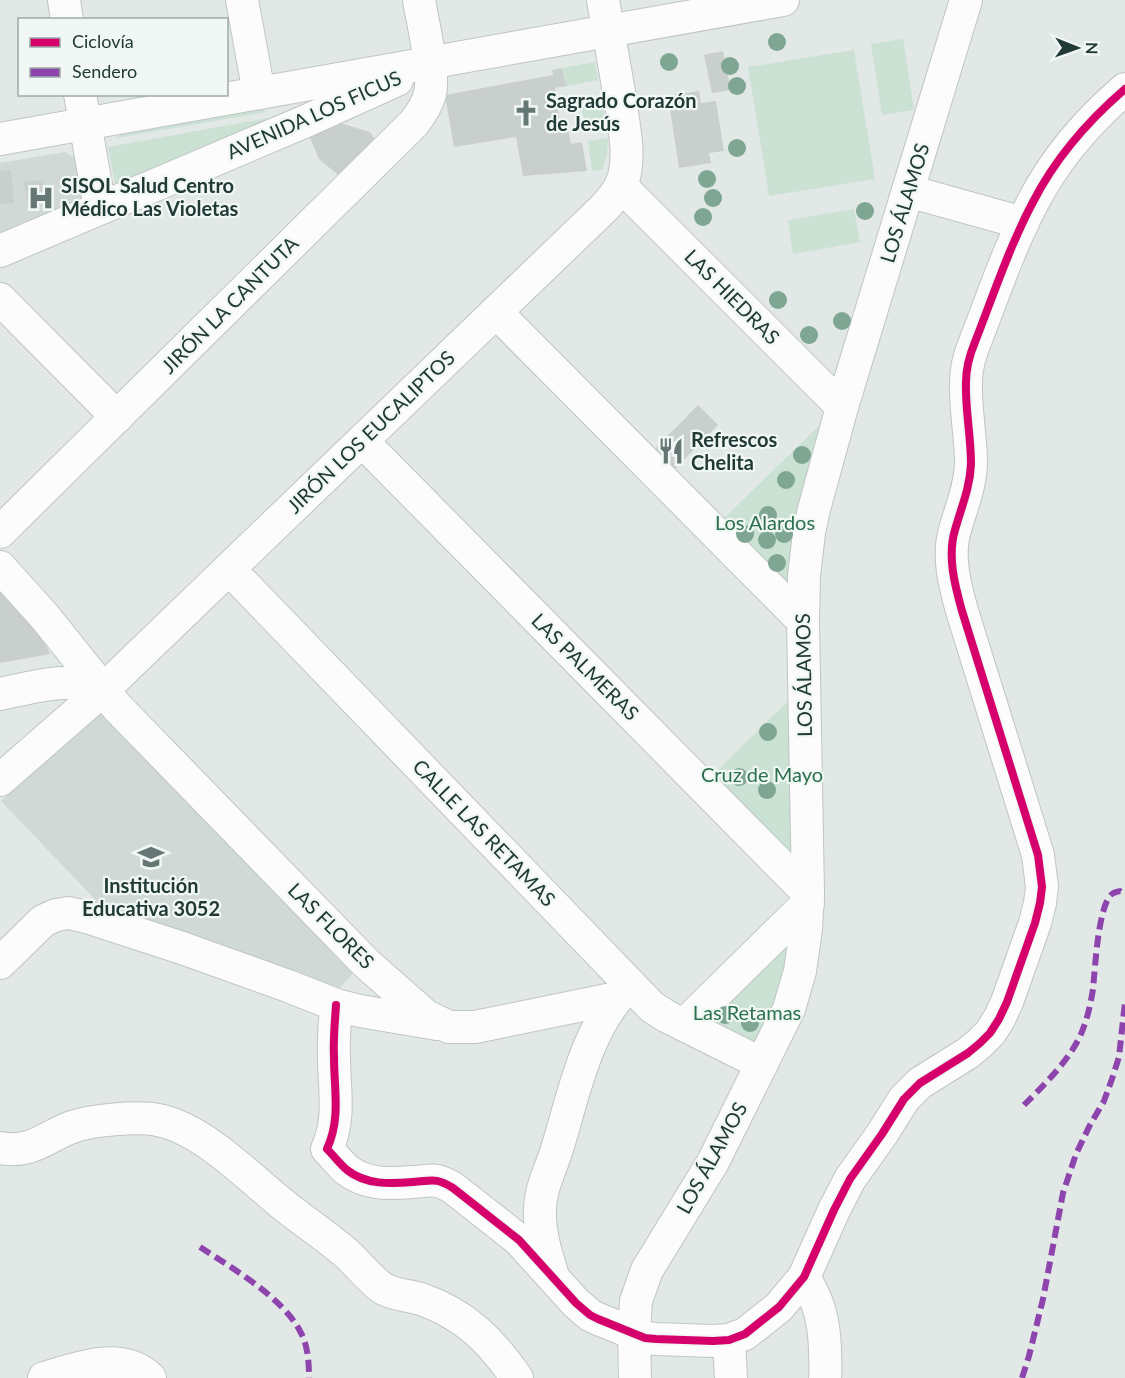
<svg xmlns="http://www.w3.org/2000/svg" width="1125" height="1378" viewBox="0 0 1125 1378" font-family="Lato,sans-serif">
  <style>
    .built { fill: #d0d9d6 }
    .green { fill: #cbe1d4 }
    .building { fill: #c9cfcd }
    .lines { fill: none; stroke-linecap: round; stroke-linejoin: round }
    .minor-casing { stroke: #bfc5c3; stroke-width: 34 }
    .minor { stroke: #fbfcfb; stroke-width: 32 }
    .quiet { stroke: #8e44ad; stroke-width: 6; stroke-dasharray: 12 6; stroke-linecap: butt }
    .cycleway-casing { stroke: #f0f7f4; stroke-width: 11 }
    .cycleway { stroke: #d6006c; stroke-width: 8 }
    .tree { fill: #7ea692 }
    .labels { text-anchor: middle; stroke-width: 4.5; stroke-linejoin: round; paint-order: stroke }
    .poi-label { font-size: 20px; font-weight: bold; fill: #213a36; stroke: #f0f7f4; text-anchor: start }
    .street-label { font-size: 20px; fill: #213a36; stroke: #f0f7f4 }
    .park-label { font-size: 20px; fill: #2c704d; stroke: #f0f7f4 }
  </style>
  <rect width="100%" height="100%" fill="#e2e8e6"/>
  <!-- built -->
  <g class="built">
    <polygon points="65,152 80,161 85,191 78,205 0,238 0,163"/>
    <polygon points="96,713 110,714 355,971 338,990 108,913 1,801"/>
  </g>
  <!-- green -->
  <g class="green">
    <polygon points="903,39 914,110 882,115 871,44"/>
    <polygon points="854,50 875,179 769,196 748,67"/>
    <polygon points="595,62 598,80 566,86 562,68"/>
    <polygon points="601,98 606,127 586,131 581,102"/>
    <polygon points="260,106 266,112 116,138 126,129"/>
    <polygon points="269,118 270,125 117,193 108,147"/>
    <polygon points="608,138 607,155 602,170 592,171 588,141"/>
    <polygon points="854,209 860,242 793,254 788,220"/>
    <polygon points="827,418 788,591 720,522"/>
    <polygon points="796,693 793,854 712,776"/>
    <polygon points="794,929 783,991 757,1040 751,1042 745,1041 705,1018"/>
  </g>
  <!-- building -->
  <g class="building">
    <polygon points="723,51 731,90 712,93 704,55"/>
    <polygon points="562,68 566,86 555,88 561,130 568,129 571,144 582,142 587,171 523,176 516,137 454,147 445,95 553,75 552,70"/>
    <polygon points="699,91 701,103 716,101 724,151 709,153 711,163 679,168 668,96"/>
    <polygon points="333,121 370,132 379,146 343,179 319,159 308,133"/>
    <polygon points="11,170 14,203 0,204 0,171"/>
    <polygon points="43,180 46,204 28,206 24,182"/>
    <polygon points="698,405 718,425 674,470 654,450"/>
    <polygon points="0,587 38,629 50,654 0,663"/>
  </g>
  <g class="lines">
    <!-- minor casing -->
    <g class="minor-casing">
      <g id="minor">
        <polyline points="64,0 67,20"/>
        <polyline points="242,0 259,93"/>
        <polyline points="80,94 100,208"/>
        <polyline points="0,139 783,0"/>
        <polyline points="621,186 842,407"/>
        <polyline points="908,191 1023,223"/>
        <polyline points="0,251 306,121 397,80"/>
        <polyline points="0,299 117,417"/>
        <polyline points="496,312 803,621"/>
        <polyline points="362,441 808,893"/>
        <path d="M0,532L414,123C421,114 427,105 430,94C435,72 423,24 419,0"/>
        <polyline points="0,567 45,617 117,707 366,963 426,1016 449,1027 475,1027 617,998"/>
        <polyline points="229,569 652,1007 666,1016 762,1064"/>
        <path d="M0,694C25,689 54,680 80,684C87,685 95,688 103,690"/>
        <path d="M0,780L103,690L604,208C612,199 620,190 624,177C630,153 624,129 621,104C615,70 609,35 603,0"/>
        <polyline points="0,963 43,921 56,915 69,913 90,918 182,948 288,986 336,1005 360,1011 437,1024"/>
        <path d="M336,1005C335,1022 333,1039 334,1057C334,1090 341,1118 327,1149C334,1156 340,1164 347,1170C366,1185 390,1184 413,1182C432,1181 435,1177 453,1188L519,1240L576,1303L590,1315L598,1319L645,1338L656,1339L713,1341L729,1340L745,1334L779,1307L804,1277L834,1210L850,1179L882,1134L904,1099L920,1083L968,1053L980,1043L990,1033L999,1019L1007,1002L1035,923L1040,903L1042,887L1038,855L962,611C955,586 947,556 955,530C961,508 970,488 971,464C971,436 965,409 966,382C966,368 970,354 975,342C993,296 1010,245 1033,202C1055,159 1089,120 1125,89"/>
        <polyline points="684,1025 808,903"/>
        <path d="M0,1148C32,1154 45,1137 72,1127C91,1120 137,1116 158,1120C201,1128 248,1176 281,1203C302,1220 325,1235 346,1253C358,1264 369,1278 382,1288C393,1295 408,1295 421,1299C466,1315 490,1340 517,1378"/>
        <path d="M552,1273C546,1253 539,1232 540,1210C540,1188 551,1169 557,1149C574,1094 585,1032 625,989"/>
        <path d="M804,1277C819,1302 824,1320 825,1349C825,1359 826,1368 825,1378"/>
        <polyline points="729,1340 731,1378"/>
        <path d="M44,1378C76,1369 121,1350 150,1378"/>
        <polyline points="635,1378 634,1332 636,1301 647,1270 713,1162 789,1009 800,971 806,929 808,893 803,621 804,576 809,533 813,513 842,407 966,0"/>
      </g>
    </g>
    <!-- minor -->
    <use href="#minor" class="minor"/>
    <!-- quiet -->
    <g class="quiet">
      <path d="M1024,1105C1044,1085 1073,1057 1083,1029C1088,1016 1091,1002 1093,989C1095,970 1098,905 1112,894C1114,892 1117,892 1120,891L1125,895"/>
      <path d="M200,1247C232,1268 284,1298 301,1333C308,1346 309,1363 309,1378"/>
      <polyline points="1022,1378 1029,1356 1043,1299 1063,1193 1076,1154 1090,1125 1104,1101 1112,1079 1119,1057 1125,1002"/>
    </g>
    <!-- cycleway casing -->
    <g class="cycleway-casing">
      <path id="cycleway" d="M336,1005C335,1022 333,1039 334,1057C334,1090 341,1118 327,1149C334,1156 340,1164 347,1170C366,1185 390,1184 413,1182C432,1181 435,1177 453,1188L519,1240L576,1303L590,1315L598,1319L645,1338L656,1339L713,1341L729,1340L745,1334L779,1307L804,1277L834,1210L850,1179L882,1134L904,1099L920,1083L968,1053L980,1043L990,1033L999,1019L1007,1002L1035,923L1040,903L1042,887L1038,855L962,611C955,586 947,556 955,530C961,508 970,488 971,464C971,436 965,409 966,382C966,368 970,354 975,342C993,296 1010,245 1033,202C1055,159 1089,120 1125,89"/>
    </g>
    <!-- cycleway -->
    <use href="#cycleway" class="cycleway"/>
  </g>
  <!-- trees -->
  <g class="tree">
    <circle cx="777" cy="42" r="9"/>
    <circle cx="669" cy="62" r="9"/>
    <circle cx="730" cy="66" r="9"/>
    <circle cx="737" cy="86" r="9"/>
    <circle cx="737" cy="148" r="9"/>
    <circle cx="707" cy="179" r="9"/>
    <circle cx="713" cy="198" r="9"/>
    <circle cx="865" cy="211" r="9"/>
    <circle cx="703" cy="217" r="9"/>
    <circle cx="778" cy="300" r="9"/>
    <circle cx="842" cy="321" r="9"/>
    <circle cx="809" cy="335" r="9"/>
    <circle cx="802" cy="455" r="9"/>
    <circle cx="786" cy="480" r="9"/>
    <circle cx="768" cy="515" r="9"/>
    <circle cx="745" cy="534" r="9"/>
    <circle cx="784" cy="534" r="9"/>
    <circle cx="767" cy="540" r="9"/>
    <circle cx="777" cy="563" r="9"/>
    <circle cx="768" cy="732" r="9"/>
    <circle cx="739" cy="777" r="9"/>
    <circle cx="767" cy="790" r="9"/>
    <circle cx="725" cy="1015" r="9"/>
    <circle cx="750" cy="1023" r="9"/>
  </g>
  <!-- icons -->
  <defs>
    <g id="church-bare" transform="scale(2.07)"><path d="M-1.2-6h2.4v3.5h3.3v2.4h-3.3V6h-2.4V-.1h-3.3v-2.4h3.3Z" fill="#657774" stroke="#f0f7f4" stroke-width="2.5" paint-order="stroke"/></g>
    <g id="hospital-bare" transform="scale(2.07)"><path d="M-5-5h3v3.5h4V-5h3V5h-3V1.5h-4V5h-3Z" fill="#657774" stroke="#f0f7f4" stroke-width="2.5" paint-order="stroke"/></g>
    <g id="restaurant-bare" transform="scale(2.07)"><path d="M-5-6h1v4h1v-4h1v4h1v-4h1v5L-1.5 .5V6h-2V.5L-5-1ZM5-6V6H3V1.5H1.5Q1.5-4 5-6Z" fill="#657774" stroke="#f0f7f4" stroke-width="2.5" paint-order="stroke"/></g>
    <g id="school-bare" transform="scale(2.07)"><path d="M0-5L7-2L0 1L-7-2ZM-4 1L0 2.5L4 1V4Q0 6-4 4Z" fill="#657774" stroke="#f0f7f4" stroke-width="2.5" paint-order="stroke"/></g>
  </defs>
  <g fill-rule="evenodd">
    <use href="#church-bare" x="526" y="113"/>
    <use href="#hospital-bare" x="41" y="198"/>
    <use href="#restaurant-bare" x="671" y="451"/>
    <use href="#school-bare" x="151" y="857"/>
  </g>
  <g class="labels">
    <!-- poi labels -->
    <g class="poi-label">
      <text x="546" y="108">Sagrado Corazón<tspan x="546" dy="23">de Jesús</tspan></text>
      <text x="61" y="193">SISOL Salud Centro<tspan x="61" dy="23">Médico Las Violetas</tspan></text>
      <text x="691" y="447">Refrescos<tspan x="691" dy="23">Chelita</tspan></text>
      <text x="151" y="893" text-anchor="middle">Institución<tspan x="151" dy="23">Educativa 3052</tspan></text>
    </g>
    <!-- street labels -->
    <g class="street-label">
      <text transform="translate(314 115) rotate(-24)" y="7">AVENIDA LOS FICUS</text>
      <text transform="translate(905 203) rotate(-73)" y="7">LOS ÁLAMOS</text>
      <text transform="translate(732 297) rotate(45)" y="7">LAS HIEDRAS</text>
      <text transform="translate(230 305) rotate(-45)" y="7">JIRÓN LA CANTUTA</text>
      <text transform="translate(371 432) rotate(-44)" y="7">JIRÓN LOS EUCALIPTOS</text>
      <text transform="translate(585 667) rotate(45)" y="7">LAS PALMERAS</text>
      <text transform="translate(804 675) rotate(-91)" y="7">LOS ÁLAMOS</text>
      <text transform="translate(484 833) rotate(46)" y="7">CALLE LAS RETAMAS</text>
      <text transform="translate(331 926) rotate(45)" y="7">LAS FLORES</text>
      <text transform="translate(712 1158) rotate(-61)" y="7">LOS ÁLAMOS</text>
    </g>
    <!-- park labels -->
    <g class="park-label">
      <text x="765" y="530">Los Alardos</text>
      <text x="762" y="782">Cruz de Mayo</text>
      <text x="747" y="1020">Las Retamas</text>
    </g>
  </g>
  <!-- legend -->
  <rect x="18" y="18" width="210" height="78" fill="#f0f7f4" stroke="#9daba8" stroke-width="1.5"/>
  <rect x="30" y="38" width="30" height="9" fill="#d6006c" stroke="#9daba8" stroke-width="1.5"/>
  <text x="72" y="48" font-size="18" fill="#213a36">Ciclovía</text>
  <rect x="30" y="68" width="30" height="9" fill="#8e44ad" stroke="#9daba8" stroke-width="1.5"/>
  <text x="72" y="78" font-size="18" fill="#213a36">Sendero</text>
  <!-- north arrow -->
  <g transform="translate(1077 48) rotate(91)" stroke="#f0f7f4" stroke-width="4.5" paint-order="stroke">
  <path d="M0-4.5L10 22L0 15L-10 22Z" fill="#213a36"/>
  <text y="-9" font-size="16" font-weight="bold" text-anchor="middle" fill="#213a36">N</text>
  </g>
</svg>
